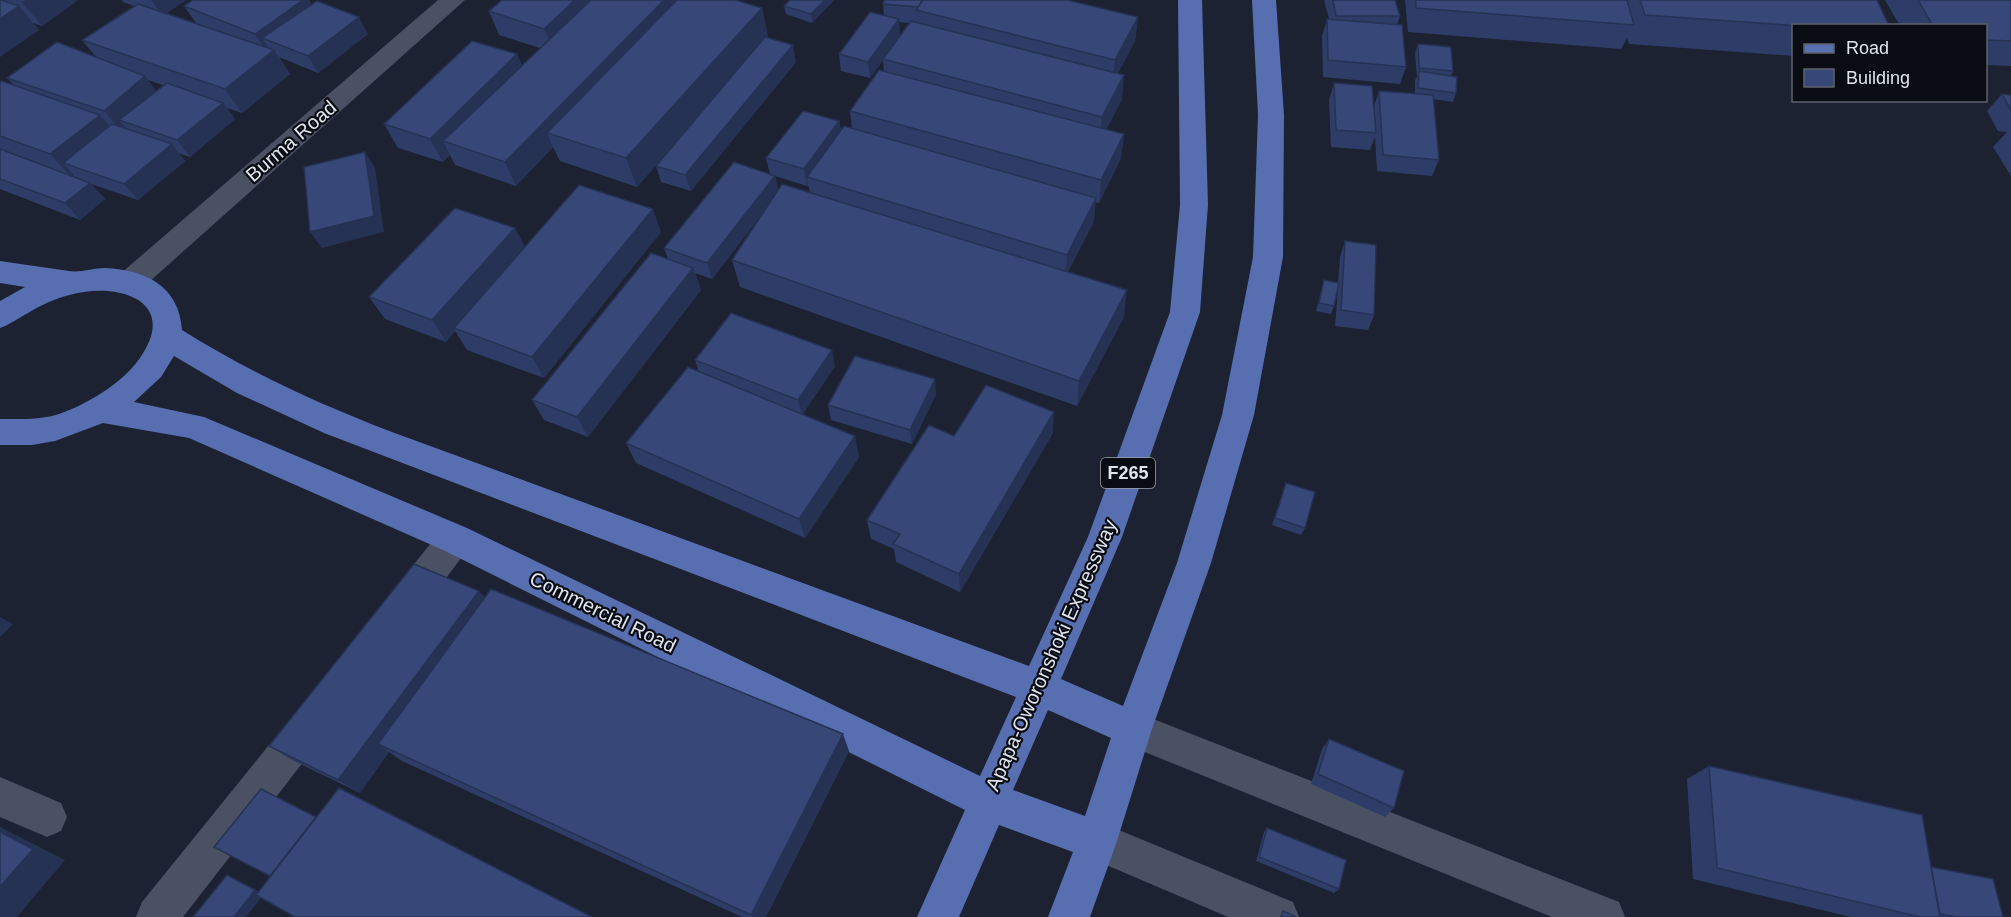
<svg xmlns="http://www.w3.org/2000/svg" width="2011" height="917" viewBox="0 0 2011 917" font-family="Arial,sans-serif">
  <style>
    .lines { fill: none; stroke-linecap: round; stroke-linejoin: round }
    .minor { fill: #4a5163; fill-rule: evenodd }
    .major { fill: #576eb0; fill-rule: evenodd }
    .wall { fill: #2e3d67; fill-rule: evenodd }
    .shaded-wall { fill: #263254 }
    .building { fill: #364778; stroke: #263254; stroke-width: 1.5 }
    .labels { text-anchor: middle; stroke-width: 4.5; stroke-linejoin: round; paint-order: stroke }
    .shield { fill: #090c12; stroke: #a0a3ad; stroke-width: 1.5 }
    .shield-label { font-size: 18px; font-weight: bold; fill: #e0e4ef }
    .street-label { font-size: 20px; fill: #e0e4ef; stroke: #090c12 }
  </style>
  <rect width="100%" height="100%" fill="#1c2231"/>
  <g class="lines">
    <!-- minor -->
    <g class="minor">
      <polygon points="438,0 465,0 140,290 130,293 120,290 115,282 120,274"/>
      <polygon points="455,524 467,528 472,539 467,550 417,617 404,621 391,617 386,605 391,593 443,528"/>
      <polygon points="312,703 325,708 331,721 325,734 183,917 136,917 142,902 299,708"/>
      <polygon points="1133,711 1619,902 1625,917 1552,917 1120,742 1114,729 1120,716"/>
      <polygon points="0,777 61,803 67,817 61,831 47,837 0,817"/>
      <polygon points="1097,821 1293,902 1299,917 1228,917 1083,855 1077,841 1083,827"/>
    </g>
    <!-- major -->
    <path class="major" d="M1178,0H1202L1208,205L1200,312L1122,537L1061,679L1123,706L1177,563L1222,415L1253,257L1258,115L1252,0H1276L1284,115L1283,257L1254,415L1211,563L1152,729L1117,841L1090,917H1048L1073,852L999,825L959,917H917L965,810L443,550L189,438L103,423L55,441L32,445H0V419C19,419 41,420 59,414C91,403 131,378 146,348C171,301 121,286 84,292C64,295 46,302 28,313C18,318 11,324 0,328V301L25,287L0,283V261C23,264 46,268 69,271C80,273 93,268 105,268C146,270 179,286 182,330C249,372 319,404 392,432L1029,666L1088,537L1170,312L1180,205ZM174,356L237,393L324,433L1016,697L980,776L467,528L204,417L134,402L161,377ZM1048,710L1111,738L1085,816L1013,790Z"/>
  </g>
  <!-- wall -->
  <g class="wall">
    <polygon points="0,0 78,0 42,26 33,23 39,30"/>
    <path d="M122,0H186L167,13L196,23L184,6L193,0H309L312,5L368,34L318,73L279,57L290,74L242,113L227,108L235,119L190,157L178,153L185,161L138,200L91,184L105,199L80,220L0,189V82L14,85L7,78L96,57L82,40L134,6L123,2ZM148,80L163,85L156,91Z"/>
    <polygon points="834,0 812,23 786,14 784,6"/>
    <polygon points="1324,0 1395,0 1400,16 1397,25 1406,67 1400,84 1323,77 1322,36 1327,19 1329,19"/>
    <polygon points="1405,0 1877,0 1889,26 1794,26 1794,56 1629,44 1627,38 1621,49 1408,32"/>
    <polygon points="1885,0 2011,0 2011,66 1986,65 1986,26 1900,26"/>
    <path d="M883,4L1138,17L1135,41L1118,73L1122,99L1106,130L1124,134L1121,158L1099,203L1095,202L1094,221L1068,272L1124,317L1077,406L740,287L732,260L762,214L712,279L695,273L701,290L588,437L544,420L532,400L668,259L664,248L770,174L766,158L839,121L841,130L852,129L850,111L884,71L883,60L870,78L841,71L839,54L884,15ZM899,22L909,23L900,36ZM775,176L807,186L808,185L810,192L778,189Z"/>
    <polygon points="762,8 768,37 767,38 796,62 691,191 661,182 656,166 675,143 637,187 560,161 553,147 516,186 455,165 450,155 443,162 398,148 384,124 517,54 522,66 540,48 499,35 489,11"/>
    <polygon points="1418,44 1453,71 1451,76 1456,93 1453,102 1433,99 1439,160 1432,176 1377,171 1375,137 1370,150 1331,147 1329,100 1334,83 1374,106 1379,91 1415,94 1415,80 1417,77 1415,53"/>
    <polygon points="2002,94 2011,95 2011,176 1993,147 2007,132 1998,131 1987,111"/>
    <polygon points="661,232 544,378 467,350 455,331 446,342 385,319 369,297 525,247"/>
    <polygon points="1345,241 1374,315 1368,330 1335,326 1338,290 1334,306 1331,314 1316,311 1324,280 1338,283 1340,257"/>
    <polygon points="695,360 835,366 802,415 859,457 805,538 636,463 626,443 699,372"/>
    <polygon points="936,394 912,444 831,420 828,405"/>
    <polygon points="1053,433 960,592 896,562 894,549 871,539 867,520 954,436"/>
    <polygon points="1286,483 1305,528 1301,535 1272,525"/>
    <polygon points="485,598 849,751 766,917 742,917 402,761 389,752 360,793 292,760 269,746"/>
    <polygon points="1329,739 1394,808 1385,817 1311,784 1322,749"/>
    <polygon points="1709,766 1931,867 2003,917 1851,917 1693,879 1687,779"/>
    <polygon points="1267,828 1339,889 1334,893 1256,861 1264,832"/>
  </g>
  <!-- shaded-wall -->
  <g class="shaded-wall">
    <polygon points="25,0 78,0 42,26 22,2"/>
    <polygon points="151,0 186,0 163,16"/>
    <polygon points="303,0 309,0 317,14 262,38 269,49 266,51 255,34"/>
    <polygon points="575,0 609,0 554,53 544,29"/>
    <polygon points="664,0 677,0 547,133 553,147 516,186 505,162"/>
    <polygon points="825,0 834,0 812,23 811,14"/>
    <polygon points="19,6 39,30 0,57 0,19"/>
    <polygon points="762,8 768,37 637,187 626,158"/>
    <polygon points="359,17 368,34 318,73 308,56"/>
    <polygon points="1138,17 1135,41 1112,84 1115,60"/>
    <polygon points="899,19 900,36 870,78 868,62"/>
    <polygon points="793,45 796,62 691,191 685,175"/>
    <polygon points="274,50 290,74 242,113 225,89"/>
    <polygon points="517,54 527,78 443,141 450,155 443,162 430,139"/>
    <polygon points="1124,75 1122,99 1100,140 1102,117"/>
    <polygon points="145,76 163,100 119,120 128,130 124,134 104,111"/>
    <polygon points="223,103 235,119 190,157 177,140"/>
    <polygon points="100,115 120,138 63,163 74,175 71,177 50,154"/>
    <polygon points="839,121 842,138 807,177 808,185 807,186 804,169"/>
    <polygon points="1124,134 1121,158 1099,203 1101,180"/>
    <polygon points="172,144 185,161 138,200 124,184"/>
    <polygon points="365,152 375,168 384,232 322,248 310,232"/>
    <polygon points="775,176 779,192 712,279 707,263"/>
    <polygon points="90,183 105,199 80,220 65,203"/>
    <polygon points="1096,198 1094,221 1065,277 1067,255"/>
    <polygon points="653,209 661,232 544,378 532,357"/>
    <polygon points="515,228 527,250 454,328 455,331 446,342 432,320"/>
    <polygon points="693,268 701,290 588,437 577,417"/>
    <polygon points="1127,290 1124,317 1077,406 1079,381"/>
    <polygon points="832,350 835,366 802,415 798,400"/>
    <polygon points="935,379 936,394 912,444 910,430"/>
    <polygon points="1054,412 1053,433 960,592 959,574"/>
    <polygon points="855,436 859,457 805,538 799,519"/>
    <polygon points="479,591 494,608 378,744 389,752 360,793 338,780"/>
    <polygon points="0,617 13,624 0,637"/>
    <polygon points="843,734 849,751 766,917 753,917 751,915"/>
    <polygon points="0,827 65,860 17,917 0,917"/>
    <polygon points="227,875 236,879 264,894 246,917 234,917"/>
  </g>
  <!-- building -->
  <g class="building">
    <polygon points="0,0 1,0 19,6 0,19"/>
    <polygon points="193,0 303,0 255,34 184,6"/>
    <polygon points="502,0 575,0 544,29 489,11"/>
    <polygon points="591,0 664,0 505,162 443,141"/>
    <polygon points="677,0 735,0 762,8 626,158 547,133"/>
    <polygon points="790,0 825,0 811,14 784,6"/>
    <polygon points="884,0 922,0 919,7 883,4"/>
    <polygon points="923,0 1067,0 1138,17 1115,60 916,10"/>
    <polygon points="1333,0 1395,0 1400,16 1336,16"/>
    <polygon points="1416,0 1627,0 1634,25 1416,8"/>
    <polygon points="1640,0 1877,0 1889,26 1801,26 1645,15"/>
    <polygon points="1918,0 2011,0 2011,41 1986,40 1986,26 1933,26"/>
    <polygon points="317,1 359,17 308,56 262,38"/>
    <polygon points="138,4 274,50 225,89 82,40"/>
    <polygon points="870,12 899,19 868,62 839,54"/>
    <polygon points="1327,19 1402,25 1406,67 1328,60"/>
    <polygon points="911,21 1124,75 1102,117 883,59"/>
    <polygon points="765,37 793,45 685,175 656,166"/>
    <polygon points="472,41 517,54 430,139 384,124"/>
    <polygon points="57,42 145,76 104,111 7,78"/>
    <polygon points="1418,44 1451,47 1453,71 1419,68"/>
    <polygon points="879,70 1124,134 1101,180 850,111"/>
    <polygon points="1419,71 1457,77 1456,93 1418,88"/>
    <polygon points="2,81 100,115 50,154 0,136 0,82"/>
    <polygon points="167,83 223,103 177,140 119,120"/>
    <polygon points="1334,83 1372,86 1376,133 1336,130"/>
    <polygon points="1379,91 1433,95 1439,160 1383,155"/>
    <polygon points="2002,94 2011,95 2011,110"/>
    <polygon points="803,111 839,121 804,169 766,158"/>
    <polygon points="112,124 172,144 124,184 63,163"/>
    <polygon points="844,126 1096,198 1067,255 807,177"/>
    <polygon points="0,149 90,183 65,203 0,179"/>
    <polygon points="365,152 374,216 310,232 304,167"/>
    <polygon points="734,162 775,176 707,263 664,248"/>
    <polygon points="782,184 1127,290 1079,381 732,260"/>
    <polygon points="579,185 653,209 532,357 454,328"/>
    <polygon points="455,208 515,228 432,320 369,297"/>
    <polygon points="1345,241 1376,245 1374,315 1341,310"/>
    <polygon points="651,253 693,268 577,417 532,400"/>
    <polygon points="1324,280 1339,283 1334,306 1319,303"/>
    <polygon points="731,313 832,350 798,400 695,360"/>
    <polygon points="855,356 935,379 910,430 828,405"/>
    <polygon points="688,367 855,436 799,519 626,443"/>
    <polygon points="986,385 1054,412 959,574 893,544 900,534 867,520 929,425 954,436"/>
    <polygon points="1286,483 1315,492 1305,528 1275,518"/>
    <polygon points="414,564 479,591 338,780 269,746"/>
    <polygon points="491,589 843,734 751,915 378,744"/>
    <polygon points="1329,739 1404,771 1394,808 1318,774"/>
    <polygon points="1709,766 1922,815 1940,917 1920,917 1717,868"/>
    <polygon points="339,788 592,917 295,917 256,895"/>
    <polygon points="261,789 316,817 270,876 214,847"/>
    <polygon points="1267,828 1346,860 1339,889 1259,857"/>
    <polygon points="0,832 33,849 0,887"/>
    <polygon points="1931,867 1993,879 2003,917 1956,917 1940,914"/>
    <polygon points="227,875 255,890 234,917 193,917"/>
    <polygon points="1283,911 1296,917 1281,917"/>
  </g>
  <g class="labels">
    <!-- shield labels -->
    <rect class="shield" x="1101" y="458" width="54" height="30" rx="4.5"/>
    <g class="shield-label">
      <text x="1128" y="479">F265</text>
    </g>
    <!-- street labels -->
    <g class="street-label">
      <text transform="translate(291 141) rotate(-41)" y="7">Burma Road</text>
      <text transform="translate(603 612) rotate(26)" y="7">Commercial Road</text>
      <text transform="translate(1051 655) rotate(-66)" y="7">Apapa-Oworonshoki Expressway</text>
    </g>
  </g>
  <!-- legend -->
  <rect x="1792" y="24" width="195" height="78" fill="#090c12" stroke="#5f626a" stroke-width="1.5"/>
  <rect x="1804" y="44" width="30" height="9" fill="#576eb0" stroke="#5f626a" stroke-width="1.5"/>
  <text x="1846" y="54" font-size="18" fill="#e0e4ef">Road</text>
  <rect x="1804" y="69" width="30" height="18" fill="#364778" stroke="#5f626a" stroke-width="1.5"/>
  <text x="1846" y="84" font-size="18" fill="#e0e4ef">Building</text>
</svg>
